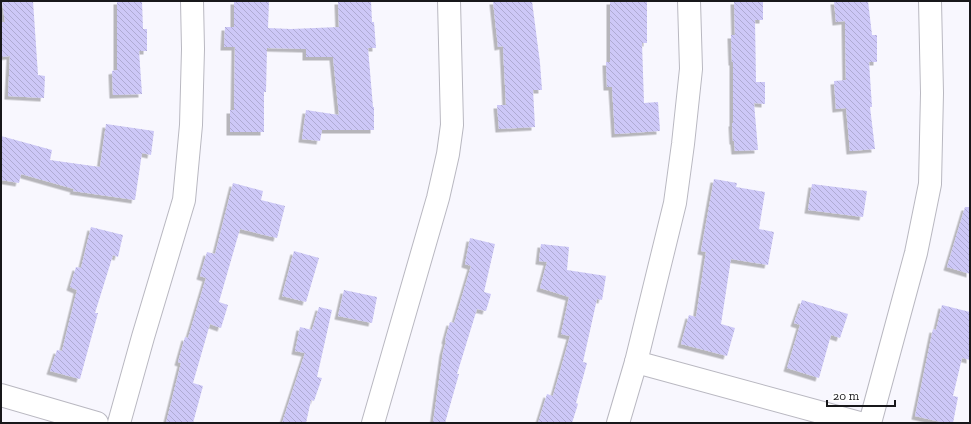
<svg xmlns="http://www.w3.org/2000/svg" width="971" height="424" viewBox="0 0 971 424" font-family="'Zilla Slab',serif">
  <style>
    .building { fill: url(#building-back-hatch); filter: url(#shadow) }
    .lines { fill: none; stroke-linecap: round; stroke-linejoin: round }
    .minor-casing { stroke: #b9b8c1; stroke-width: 24 }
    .minor { stroke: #fff; stroke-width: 22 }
  </style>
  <defs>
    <pattern id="building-back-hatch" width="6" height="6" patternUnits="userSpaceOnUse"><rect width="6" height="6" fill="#cdc8f7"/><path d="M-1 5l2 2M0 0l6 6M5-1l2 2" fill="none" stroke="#afabd3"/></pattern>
    <filter id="shadow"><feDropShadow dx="-3.5" dy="3.5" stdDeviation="0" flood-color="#0004"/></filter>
  </defs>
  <rect width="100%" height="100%" fill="#f8f7fe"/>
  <!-- building -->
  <g class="building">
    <polygon points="2,1 33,1 38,75 45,76 44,98 8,96 10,56 1,57 1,22 5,22"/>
    <polygon points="117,1 142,1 143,29 147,29 147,51 139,51 142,94 113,95 112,71 117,70"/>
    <polygon points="234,1 269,1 268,28 291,29 339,27 338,1 371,1 372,22 374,22 376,48 368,48 373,107 374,107 374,130 322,130 320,141 302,139 306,110 339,115 333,57 306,57 306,49 267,48 266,92 264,92 264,132 230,132 230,110 234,110 235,47 224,47 225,27 234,27"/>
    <polygon points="493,1 532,1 540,63 542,90 533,90 535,127 499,129 497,105 506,105 503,46 498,47"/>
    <polygon points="610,1 647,1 647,43 642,43 644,103 658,102 660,131 615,134 612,87 607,87 606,62 610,62"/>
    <polygon points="734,1 763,1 763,20 755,20 756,82 765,82 765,104 754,103 758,150 735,151 734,141 733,141 732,123 733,123 733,62 732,62 731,35 735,35"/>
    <polygon points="834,1 868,1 872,35 877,35 877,62 869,62 872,107 870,107 875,149 850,151 846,108 836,109 834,81 846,80 845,21 836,22"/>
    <polygon points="106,124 154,131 151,155 142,153 135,200 73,191 74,189 21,174 19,183 1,180 1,136 52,150 50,160 100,167"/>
    <polygon points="714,179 737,183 736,187 765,192 759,229 774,232 768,265 731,259 721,324 735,328 727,356 681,344 689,315 696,317 706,252 701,251"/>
    <polygon points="233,183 263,191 261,200 285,206 277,238 240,229 219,302 228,305 221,328 210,324 193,383 203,386 193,423 166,423 181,363 178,362 185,337 188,338 206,278 200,276 207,252 215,254"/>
    <polygon points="812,184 867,191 863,217 808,210"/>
    <polygon points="965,207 970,207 970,274 947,267"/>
    <polygon points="91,227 123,235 118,257 113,255 95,313 98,313 80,379 50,371 57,350 62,351 77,290 70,287 76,267 81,268"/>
    <polygon points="470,238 495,244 484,292 491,294 486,311 477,309 457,374 459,374 445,423 433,423 443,352 446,341 445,340 450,322 454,323 471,266 465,264"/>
    <polygon points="541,244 569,247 567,270 606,276 602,300 597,299 583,362 587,363 576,403 578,404 572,423 538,423 547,394 553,396 570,336 561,334 569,297 540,288 547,262 539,261"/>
    <polygon points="294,251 319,258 306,302 282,296"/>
    <polygon points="344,290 377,297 372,323 338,316"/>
    <polygon points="802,300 848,314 840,338 831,335 819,378 787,368 800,325 794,323"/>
    <polygon points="942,305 970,312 970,360 962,358 953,396 958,397 953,423 945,423 915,416 933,329 936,330"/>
    <polygon points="319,307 332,310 317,377 322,378 314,401 311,400 306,423 282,423 305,353 295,351 300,327 312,330"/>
  </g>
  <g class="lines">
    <!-- minor casing -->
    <g class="minor-casing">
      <g id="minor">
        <polyline points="636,362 860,423"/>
        <polyline points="1,395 97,423"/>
        <polyline points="119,423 143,337 184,200 191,125 193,49 192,1"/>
        <polyline points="373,423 438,198 448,154 452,125 449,1"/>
        <polyline points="618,423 636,362 675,203 683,144 691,69 689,1"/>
        <polyline points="870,423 916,253 930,184 932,93 930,1"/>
      </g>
    </g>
    <!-- minor -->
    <use href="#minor" class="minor"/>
  </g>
  <!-- border -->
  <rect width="971" height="424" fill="none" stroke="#18181b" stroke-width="4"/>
  <!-- scale -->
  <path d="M827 400v6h68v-6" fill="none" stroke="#18181b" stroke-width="2"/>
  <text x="833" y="400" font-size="12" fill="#18181b" stroke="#ffffff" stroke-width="3" paint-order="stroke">20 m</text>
</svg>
